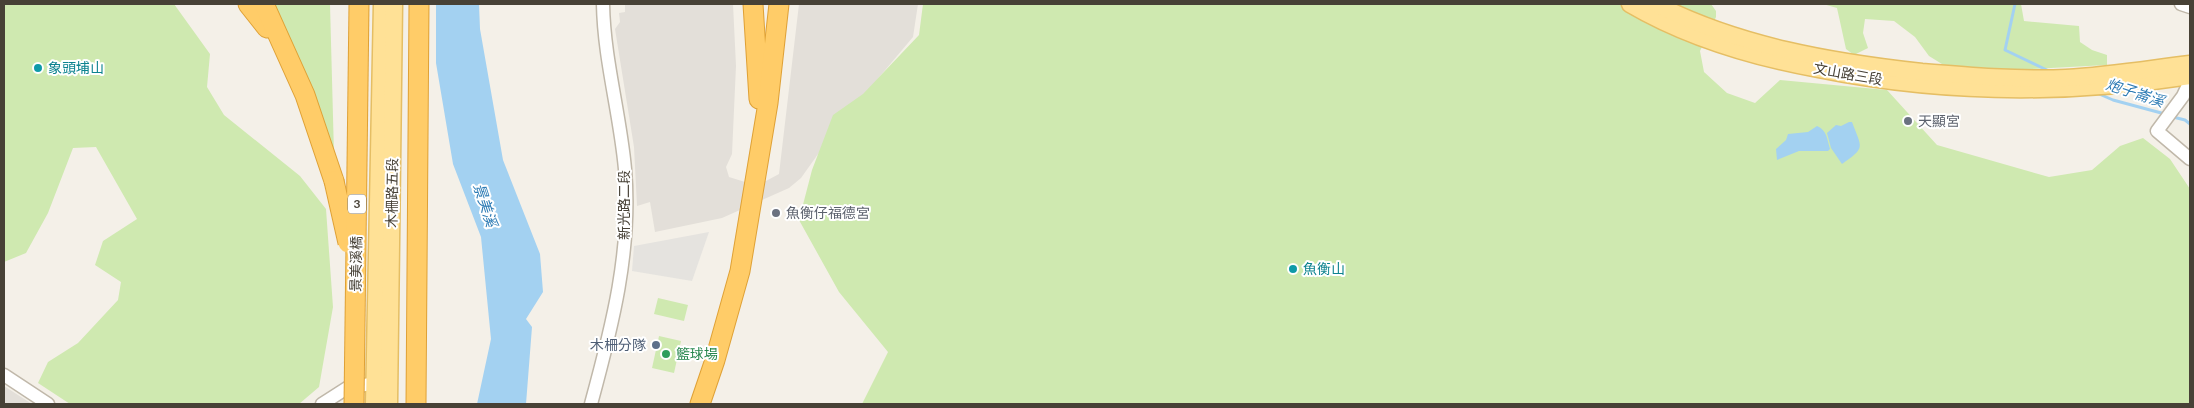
<svg xmlns="http://www.w3.org/2000/svg" width="2194" height="408" viewBox="0 0 2194 408" font-family="Lato,'Noto Sans TC',sans-serif">
  <style>
    .industrial { fill: #e3dfd9 }
    .green { fill: #cfe9b0 }
    .parking { fill: #e5e3df }
    .water { fill: #a3d1f1 }
    .lines { fill: none; stroke-linecap: round; stroke-linejoin: round }
    .stream { stroke: #a3d1f1; stroke-width: 3 }
    .minor-casing { stroke: #c0b8aa; stroke-width: 15 }
    .major-casing { stroke: #e5be64; stroke-width: 19 }
    .highway-casing { stroke: #dfa136; stroke-width: 21 }
    .minor { stroke: #fff; stroke-width: 12 }
    .major { stroke: #ffe196; stroke-width: 16 }
    .highway { stroke: #ffcc68; stroke-width: 19 }
    .highway-bridge-casing { stroke: #dfa136; stroke-width: 21; stroke-linecap: butt }
    .highway-bridge { stroke: #ffcc68; stroke-width: 19 }
    .culture-dot { fill: #0f9aa8; stroke: #fff; stroke-width: 2 }
    .worship-dot { fill: #6b7280; stroke: #fff; stroke-width: 2 }
    .service-dot { fill: #5c6f8a; stroke: #fff; stroke-width: 2 }
    .leisure-dot { fill: #2e9e5b; stroke: #fff; stroke-width: 2 }
    .labels { text-anchor: middle; stroke-width: 4; stroke-linejoin: round; paint-order: stroke }
    .shield { fill: #fff; stroke: #7e7a72; stroke-width: 1 }
    .shield-label { font-size: 12px; font-weight: bold; fill: #474136 }
    .culture-label { font-size: 14px; fill: #0d838f; stroke: #fff; text-anchor: start }
    .street-label { font-size: 14px; fill: #474136; stroke: #fff }
    .worship-label { font-size: 14px; fill: #5b616d; stroke: #fff; text-anchor: start }
    .service-label { font-size: 14px; fill: #4e5e75; stroke: #fff; text-anchor: end }
    .leisure-label { font-size: 14px; fill: #27864d; stroke: #fff; text-anchor: start }
    .water-label { font-size: 15px; font-style: italic; fill: #2e7cb5; stroke: #fff }
  </style>
  <rect width="100%" height="100%" fill="#f4f0e8"/>
  <!-- industrial -->
  <g class="industrial">
    <polygon points="625,4 733,4 736,66 732,154 726,167 729,177 745,182 766,181 779,174 799,4 918,4 913,37 838,126 801,178 789,188 722,218 655,232 650,202 637,206 634,147 615,29 620,22 619,13 625,12"/>
    <polygon points="4,386 32,404 4,404"/>
  </g>
  <!-- green -->
  <g class="green">
    <polygon points="4,4 174,4 210,54 207,87 224,115 300,176 326,209 333,307 319,387 299,404 70,404 38,383 48,362 78,343 118,300 121,282 95,265 103,241 137,219 96,147 73,148 48,213 26,253 4,262"/>
    <polygon points="270,4 330,4 334,154"/>
    <polygon points="923,4 1711,4 1716,11 1716,17 1700,51 1704,72 1727,93 1755,103 1780,80 1887,90 1937,145 2049,177 2092,170 2120,146 2143,138 2170,159 2190,189 2190,404 862,404 888,352 839,292 799,220 812,170 833,115 863,94 919,35"/>
    <polygon points="1823,4 2021,4 2024,21 2079,26 2080,42 2092,50 2107,55 2107,65 1996,71 1950,69 1929,56 1915,37 1894,21 1865,19 1863,33 1868,48 1854,55 1846,49 1837,8"/>
    <polygon points="658,298 688,305 684,321 654,314"/>
    <polygon points="659,336 681,341 674,373 652,368"/>
  </g>
  <!-- parking -->
  <polygon class="parking" points="709,232 692,281 632,271 634,246"/>
  <!-- water -->
  <g class="water">
    <polygon points="436,4 479,4 480,29 503,160 540,254 543,292 526,319 532,327 526,404 477,404 491,339 481,237 453,164 436,63"/>
    <path d="M1849,122H1852C1862,149 1866,147 1842,164L1831,148L1827,133L1836,125L1841,126Z"/>
    <path d="M1817,126C1827,130 1827,139 1830,149L1828,151H1799L1777,160L1776,149L1786,140L1788,134L1808,132Z"/>
  </g>
  <g class="lines">
    <!-- stream -->
    <g class="stream">
      <polyline points="2015,4 2005,50 2051,72"/>
      <polyline points="2097,93 2113,100 2165,114"/>
      <polyline points="2173,117 2185,120 2190,124"/>
    </g>
    <!-- minor casing -->
    <g class="minor-casing">
      <g id="minor">
        <polyline points="2181,4 2190,7"/>
        <polyline points="2190,81 2183,96 2157,131 2190,159"/>
        <polyline points="4,375 48,404"/>
        <polyline points="322,404 347,388 382,382"/>
        <path d="M591,404C612,327 632,250 625,169C620,113 604,60 603,4"/>
      </g>
    </g>
    <!-- major casing -->
    <g class="major-casing">
      <g id="major">
        <path d="M1630,4C1688,38 1753,57 1818,69C1941,94 2066,95 2190,76"/>
        <path d="M1656,4C1738,46 1831,62 1922,72C1970,76 2018,80 2066,78C2108,76 2149,69 2190,64"/>
        <polyline points="374,404 382,4"/>
        <polyline points="389,404 394,4"/>
      </g>
    </g>
    <!-- highway casing -->
    <g class="highway-casing">
      <g id="highway">
        <polyline points="248,4 267,28"/>
        <polyline points="264,4 305,95 334,181"/>
        <polyline points="753,4 759,99"/>
        <polyline points="416,404 419,4"/>
        <polyline points="700,404 715,360 740,271 768,103 779,4"/>
      </g>
    </g>
    <!-- minor -->
    <use href="#minor" class="minor"/>
    <!-- major -->
    <use href="#major" class="major"/>
    <!-- highway -->
    <use href="#highway" class="highway"/>
    <!-- highway-bridge casing -->
    <g class="highway-bridge-casing">
      <g id="highway-bridge">
        <polyline points="334,181 348,243"/>
        <polyline points="354,404 359,4"/>
      </g>
    </g>
    <!-- highway-bridge -->
    <use href="#highway-bridge" class="highway-bridge"/>
  </g>
  <!-- markers -->
  <g class="culture-dot">
    <circle cx="38" cy="68" r="5"/>
    <circle cx="1293" cy="269" r="5"/>
  </g>
  <g class="worship-dot">
    <circle cx="1908" cy="121" r="5"/>
    <circle cx="776" cy="213" r="5"/>
  </g>
  <circle class="service-dot" cx="656" cy="345" r="5"/>
  <circle class="leisure-dot" cx="666" cy="354" r="5"/>
  <g class="labels">
    <!-- shield labels -->
    <rect class="shield" x="348" y="194.5" width="18" height="19" rx="4"/>
    <g class="shield-label">
      <text x="357" y="208">3</text>
    </g>
    <!-- culture labels -->
    <g class="culture-label">
      <text x="48" y="73">象頭埔山</text>
      <text x="1303" y="274">魚衡山</text>
    </g>
    <!-- street labels -->
    <g class="street-label">
      <text transform="translate(1848 74) rotate(10)" y="5">文山路三段</text>
      <text transform="translate(392 193) rotate(-89)" y="5">木柵路五段</text>
      <text transform="translate(624 205) rotate(-90)" y="5">新光路二段</text>
      <text transform="translate(356 264) rotate(-89)" y="5">景美溪橋</text>
    </g>
    <!-- worship labels -->
    <g class="worship-label">
      <text x="1918" y="126">天顯宮</text>
      <text x="786" y="218">魚衡仔福德宮</text>
    </g>
    <!-- service labels -->
    <g class="service-label">
      <text x="646" y="350">木柵分隊</text>
    </g>
    <!-- leisure labels -->
    <g class="leisure-label">
      <text x="676" y="359">籃球場</text>
    </g>
    <!-- water labels -->
    <g class="water-label">
      <text transform="translate(2135 93) rotate(18)" y="5">炮子崙溪</text>
      <text transform="translate(485 205) rotate(72)" y="5">景美溪</text>
    </g>
  </g>
  <!-- border -->
  <rect width="2194" height="408" fill="none" stroke="#474136" stroke-width="10"/>
</svg>
